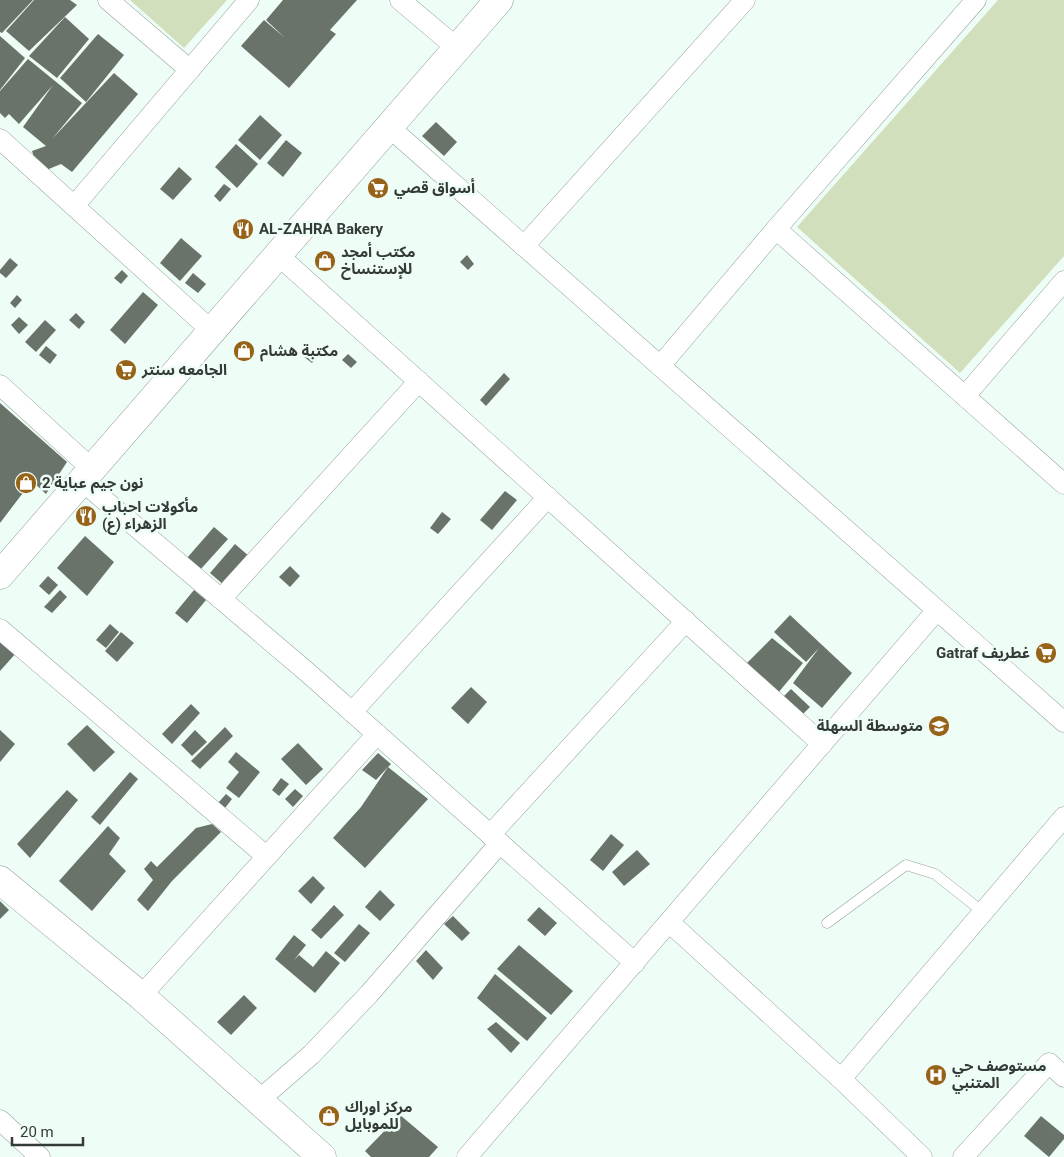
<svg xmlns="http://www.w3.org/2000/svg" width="1064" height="1157" viewBox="0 0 1064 1157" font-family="Roboto,'Noto Sans Arabic',sans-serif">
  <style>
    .green { fill: #d1dfbc }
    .building { fill: #6a736a }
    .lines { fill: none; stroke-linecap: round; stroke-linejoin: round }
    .lane-casing { stroke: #95a29b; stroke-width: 11 }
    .street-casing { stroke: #95a29b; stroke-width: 21 }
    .secondary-casing { stroke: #95a29b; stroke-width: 29 }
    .lane { stroke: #fff; stroke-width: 10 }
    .street { stroke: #fff; stroke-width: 20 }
    .secondary { stroke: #fff; stroke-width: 28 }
    .labels { text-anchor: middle; stroke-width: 5; stroke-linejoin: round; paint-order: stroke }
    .poi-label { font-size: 15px; font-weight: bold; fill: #343a37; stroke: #eefdf5; text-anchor: start }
  </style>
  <rect width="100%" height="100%" fill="#eefdf5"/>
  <!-- green -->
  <g class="green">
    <polygon points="130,0 227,0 184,48"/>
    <polygon points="998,0 1064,0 1064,256 960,373 797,227"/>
  </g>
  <!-- building -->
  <g class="building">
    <polygon points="0,0 33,0 2,33 0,32"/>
    <polygon points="34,0 70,0 77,5 29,51 6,31"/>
    <polygon points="283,0 357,0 330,30 336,34 289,88 241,46 264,20 285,38 266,20"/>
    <polygon points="65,17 89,39 57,78 29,56"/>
    <polygon points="98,34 124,55 86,102 60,78"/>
    <polygon points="0,36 25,58 0,90"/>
    <polygon points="28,59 82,103 52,139 114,73 138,94 72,172 61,164 44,171 36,163 32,151 46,146 23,127 53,85 19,124 9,114 5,118 0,113 0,91"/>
    <polygon points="260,115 282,135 260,160 238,140"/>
    <polygon points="436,122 457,142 444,156 422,136"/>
    <polygon points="286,140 302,153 283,177 267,163"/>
    <polygon points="236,144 258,164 237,188 215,167"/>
    <polygon points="179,167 192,179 173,200 160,189"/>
    <polygon points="224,184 231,189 220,202 214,196"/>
    <polygon points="181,238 202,256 180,281 160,263"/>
    <polygon points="467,255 474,264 468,270 460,262"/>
    <polygon points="10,258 18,265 6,278 0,273 0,270"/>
    <polygon points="122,270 128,276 121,284 114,278"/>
    <polygon points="193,273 206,284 198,293 185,283"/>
    <polygon points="143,292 158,305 125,344 110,330"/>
    <polygon points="17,295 22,300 15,308 10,303"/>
    <polygon points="76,313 85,322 79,329 69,320"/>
    <polygon points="19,317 28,325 19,334 11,325"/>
    <polygon points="45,320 56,330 36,352 25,342"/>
    <polygon points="306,345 318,355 312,363 299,353"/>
    <polygon points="46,346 57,355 50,364 39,355"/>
    <polygon points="348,354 357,362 351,368 342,360"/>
    <polygon points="504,373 510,379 486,406 480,400"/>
    <polygon points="0,403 67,462 46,494 32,481 0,523"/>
    <polygon points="505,491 517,500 492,530 480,520"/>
    <polygon points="442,512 451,519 438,534 430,528"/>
    <polygon points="214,527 228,539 200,570 187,558"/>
    <polygon points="85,536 114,562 87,596 57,568"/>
    <polygon points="235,544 250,557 225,586 210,573"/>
    <polygon points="290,566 300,576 290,587 279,577"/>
    <polygon points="48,576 58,585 49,595 39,586"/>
    <polygon points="60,590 67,597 52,613 44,607"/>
    <polygon points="194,590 206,600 187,623 175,613"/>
    <polygon points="790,615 852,673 822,708 793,683 819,648 806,662 774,632"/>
    <polygon points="110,624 119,632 106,648 96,640"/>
    <polygon points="121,632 134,643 117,662 105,651"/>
    <polygon points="0,638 17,652 0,671"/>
    <polygon points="772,638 803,663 778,693 744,666"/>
    <polygon points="471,687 487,702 468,724 451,708"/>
    <polygon points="791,689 810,707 800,717 781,699"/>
    <polygon points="191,704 200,713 172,744 162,734"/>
    <polygon points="87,725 115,752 94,772 67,744"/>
    <polygon points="225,727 233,736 200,769 191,761"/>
    <polygon points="0,730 15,744 0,762"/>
    <polygon points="195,730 207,742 192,756 181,745"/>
    <polygon points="298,743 323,769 306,785 281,759"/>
    <polygon points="236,752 260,772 239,798 226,788 239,772 228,762"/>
    <polygon points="378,753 391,764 388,767 428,799 365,868 333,838 361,807 388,767 376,780 362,770"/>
    <polygon points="130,772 138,779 100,825 91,817"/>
    <polygon points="281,778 289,784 279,796 272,790"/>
    <polygon points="295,789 303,796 293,807 285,799"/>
    <polygon points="67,790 78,800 30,858 17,844"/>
    <polygon points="226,794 232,799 225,808 218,803"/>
    <polygon points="212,824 221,832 172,881 148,911 137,900 153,880 144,869 151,861 157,867 196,828"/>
    <polygon points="108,826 120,838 109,854 126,871 92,911 59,881"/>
    <polygon points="611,834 624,845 603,871 590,860"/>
    <polygon points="637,850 650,864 624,886 612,872"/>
    <polygon points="313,876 325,888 311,904 298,891"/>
    <polygon points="380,890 395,905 380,921 365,907"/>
    <polygon points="0,901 9,910 0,919"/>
    <polygon points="334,905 344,915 321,939 311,930"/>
    <polygon points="539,907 557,923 545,936 527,920"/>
    <polygon points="453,916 470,933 462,941 444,924"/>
    <polygon points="359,924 370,933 345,962 334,953"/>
    <polygon points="294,935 306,945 294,960 299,955 313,967 326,951 340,963 315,993 275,959"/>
    <polygon points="519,945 573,991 551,1015 497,969"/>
    <polygon points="426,950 443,968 433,980 416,961"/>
    <polygon points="495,974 547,1018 527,1041 477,998"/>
    <polygon points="244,995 257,1008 231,1035 217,1022"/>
    <polygon points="496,1022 520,1043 511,1053 487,1029"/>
    <polygon points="400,1115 438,1147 429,1157 371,1157 365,1151"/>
    <polygon points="1041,1116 1064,1135 1064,1139 1049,1157 1024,1136"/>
  </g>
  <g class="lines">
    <!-- lane casing -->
    <g class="lane-casing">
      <polyline id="lane" points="827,923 906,865 935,874 983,912"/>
    </g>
    <!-- street casing -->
    <g class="street-casing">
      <g id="street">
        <polyline points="108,0 190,70"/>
        <polyline points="400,0 457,48"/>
        <polyline points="389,127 1064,722"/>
        <polyline points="0,139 212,331"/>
        <polyline points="74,206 249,0"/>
        <polyline points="776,229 1064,484"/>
        <polyline points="524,246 745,0"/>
        <polyline points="278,255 822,744"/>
        <polyline points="660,366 776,229 976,0"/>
        <polyline points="0,385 92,469"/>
        <polyline points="965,396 1064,281"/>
        <polyline points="82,481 307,672 635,963"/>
        <polyline points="221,599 419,381"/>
        <polyline points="0,629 266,856"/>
        <polyline points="352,712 548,497"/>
        <polyline points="490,835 686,621"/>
        <polyline points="669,922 841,1079 922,1157"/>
        <polyline points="141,996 377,734"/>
        <polyline points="841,1079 1064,817"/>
        <polyline points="258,1101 312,1054 369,994 500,843"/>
        <polyline points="0,1120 40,1157"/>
        <polyline points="467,1157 937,610"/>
        <polyline points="963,1157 1049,1063 1064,1077"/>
      </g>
    </g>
    <!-- secondary casing -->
    <g class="secondary-casing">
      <g id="secondary">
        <polyline points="0,575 499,0"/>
        <polyline points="0,880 141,996 322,1157"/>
      </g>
    </g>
    <!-- lane -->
    <use href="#lane" class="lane"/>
    <!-- street -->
    <use href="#street" class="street"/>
    <!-- secondary -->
    <use href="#secondary" class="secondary"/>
  </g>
  <!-- icons -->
  <defs>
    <g id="supermarket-disc" transform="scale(1.125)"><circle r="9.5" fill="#976318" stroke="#eefdf5"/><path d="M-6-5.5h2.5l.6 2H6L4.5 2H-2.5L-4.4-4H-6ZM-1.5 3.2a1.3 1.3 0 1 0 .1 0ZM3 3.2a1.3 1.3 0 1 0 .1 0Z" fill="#fff"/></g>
    <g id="restaurant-disc" transform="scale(1.125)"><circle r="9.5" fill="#976318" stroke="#eefdf5"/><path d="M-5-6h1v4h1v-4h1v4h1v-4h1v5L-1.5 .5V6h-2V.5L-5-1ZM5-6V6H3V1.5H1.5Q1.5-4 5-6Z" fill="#fff"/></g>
    <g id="shop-disc" transform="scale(1.125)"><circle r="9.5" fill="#976318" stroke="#eefdf5"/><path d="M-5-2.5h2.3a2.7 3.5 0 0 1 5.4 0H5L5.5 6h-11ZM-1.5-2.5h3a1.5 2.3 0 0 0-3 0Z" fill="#fff"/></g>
    <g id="school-disc" transform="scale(1.125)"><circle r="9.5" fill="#976318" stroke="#eefdf5"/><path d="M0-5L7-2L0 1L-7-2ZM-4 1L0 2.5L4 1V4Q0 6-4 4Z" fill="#fff"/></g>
    <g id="hospital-disc" transform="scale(1.125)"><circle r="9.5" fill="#976318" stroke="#eefdf5"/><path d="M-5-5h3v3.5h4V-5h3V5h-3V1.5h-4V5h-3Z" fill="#fff"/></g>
  </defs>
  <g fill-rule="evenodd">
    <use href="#supermarket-disc" x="378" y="188"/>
    <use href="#restaurant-disc" x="243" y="229"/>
    <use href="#shop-disc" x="325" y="261"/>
    <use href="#shop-disc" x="244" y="351"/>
    <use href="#supermarket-disc" x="126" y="370"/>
    <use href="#shop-disc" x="26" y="483"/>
    <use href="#restaurant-disc" x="86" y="516"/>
    <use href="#supermarket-disc" x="1046" y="653"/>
    <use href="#school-disc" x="939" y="726"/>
    <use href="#hospital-disc" x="936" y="1075"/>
    <use href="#shop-disc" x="329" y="1116"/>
  </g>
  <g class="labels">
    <!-- poi labels -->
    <g class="poi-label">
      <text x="394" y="193">أسواق قصي</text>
      <text x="259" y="234">AL-ZAHRA Bakery</text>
      <text x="341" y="257">مكتب أمجد<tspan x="341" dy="17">للإستنساخ</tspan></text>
      <text x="260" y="356">مكتبة هشام</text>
      <text x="142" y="375">الجامعه سنتر</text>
      <text x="42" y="488">نون جيم عباية 2</text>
      <text x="102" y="512">مأكولات احباب<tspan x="102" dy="17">الزهراء (ع)</tspan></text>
      <text x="1030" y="658" text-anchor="end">Gatraf غطريف</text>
      <text x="923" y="731" text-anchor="end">متوسطة السهلة</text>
      <text x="952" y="1071">مستوصف حي<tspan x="952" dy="17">المتنبي</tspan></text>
      <text x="345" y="1112">مركز اوراك<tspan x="345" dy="17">للموبايل</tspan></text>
    </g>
  </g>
  <!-- scale -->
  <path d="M12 1137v8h71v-8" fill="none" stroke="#343a37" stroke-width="2.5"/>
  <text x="20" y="1137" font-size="15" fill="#343a37" stroke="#eefdf5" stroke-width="4" paint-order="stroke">20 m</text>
</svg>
